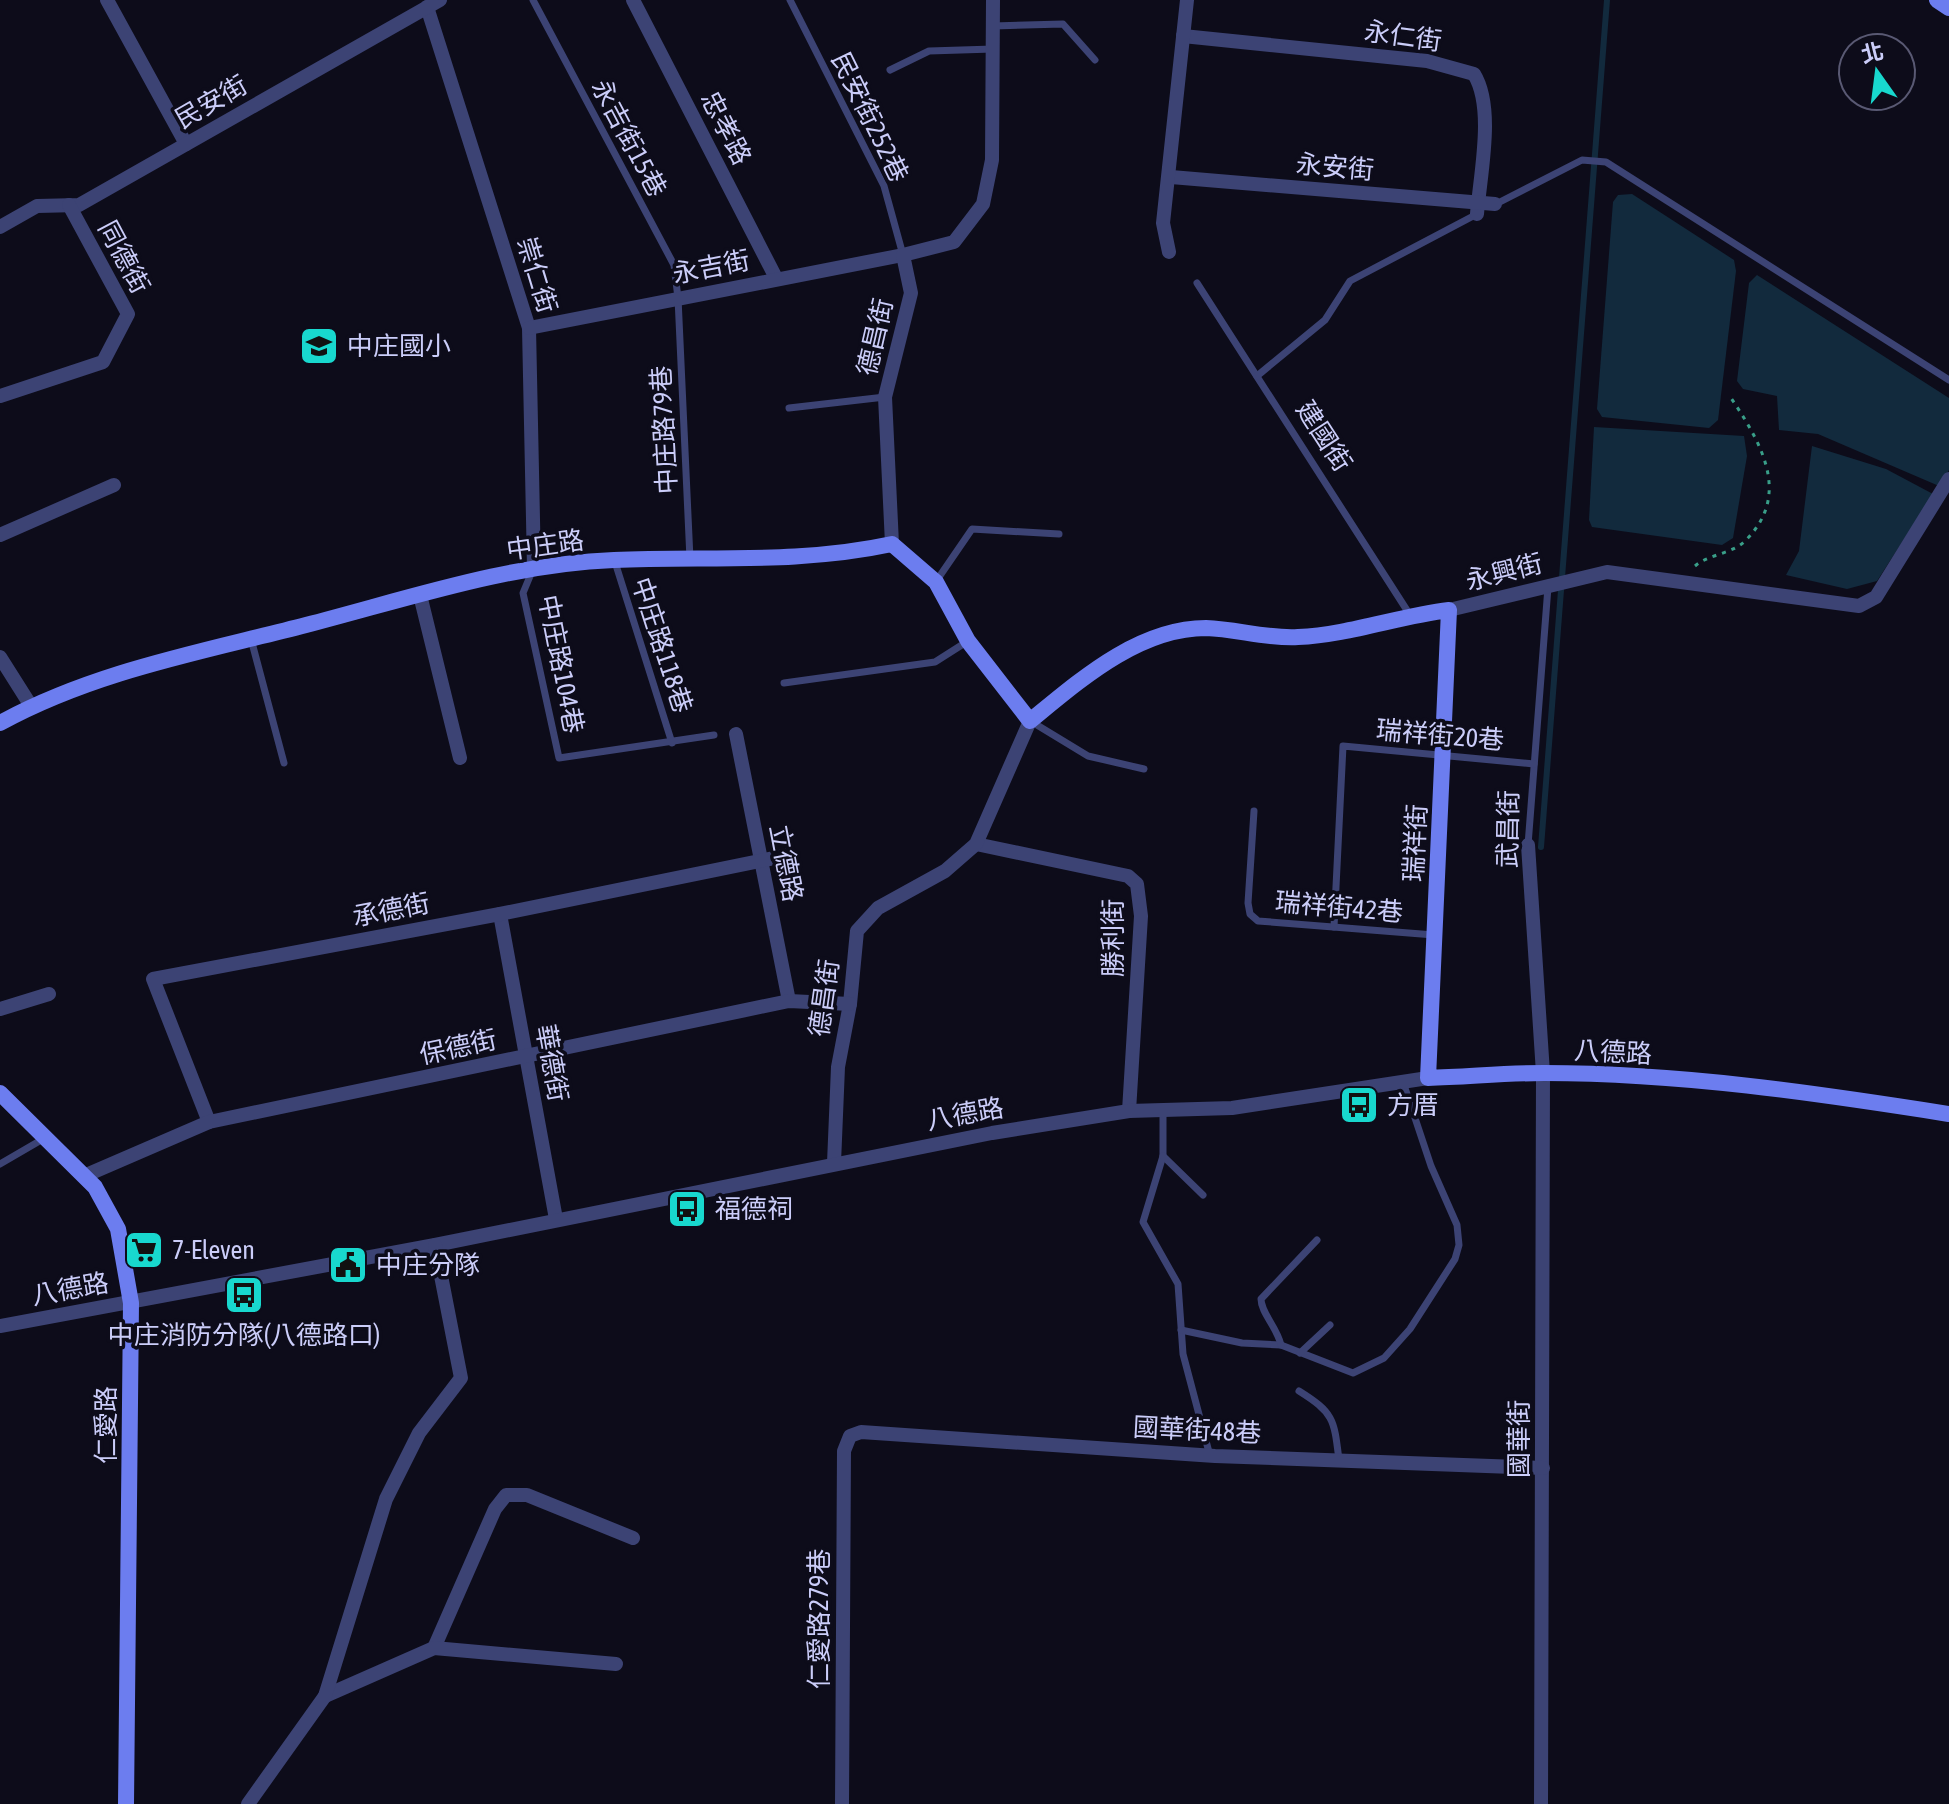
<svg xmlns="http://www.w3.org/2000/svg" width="1949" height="1804" viewBox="0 0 1949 1804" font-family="'Asap Condensed','Noto Sans TC',sans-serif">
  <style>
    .water { fill: #122a3d }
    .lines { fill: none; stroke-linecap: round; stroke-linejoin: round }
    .stream { stroke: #122a3d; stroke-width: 6 }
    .path { stroke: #399f89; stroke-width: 3; stroke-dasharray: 4 6; stroke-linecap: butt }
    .lane { stroke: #3c4374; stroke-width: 7 }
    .street { stroke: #3c4374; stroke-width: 14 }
    .secondary { stroke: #6c7def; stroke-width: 16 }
    .labels { text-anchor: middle; stroke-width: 7; stroke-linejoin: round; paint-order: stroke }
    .street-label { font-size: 26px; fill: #cbcdf9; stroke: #0d0c1a }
    .poi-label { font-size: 26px; fill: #cbcdf9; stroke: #0d0c1a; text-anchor: start }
  </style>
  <rect width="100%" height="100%" fill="#0d0c1a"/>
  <!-- water -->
  <g class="water">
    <polygon points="1632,194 1734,260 1736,271 1718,420 1709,428 1602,417 1597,409 1613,202 1618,195"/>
    <polygon points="1757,275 1949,398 1949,470 1939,486 1818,434 1779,430 1777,396 1743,389 1737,381 1749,283"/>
    <polygon points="1594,427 1744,436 1747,456 1733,538 1722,545 1592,527 1589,520"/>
    <polygon points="1812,446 1886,469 1933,494 1877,581 1847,589 1786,575 1799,551"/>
  </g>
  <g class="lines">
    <!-- stream -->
    <polyline class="stream" points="1541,847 1607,0"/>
    <!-- path -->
    <path class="path" d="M1695,566C1709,554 1732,554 1745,541C1793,494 1760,441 1729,395"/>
    <!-- lane -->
    <g class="lane">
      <polyline points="533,0 674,265 678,298 690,559"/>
      <polyline points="790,0 884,186 903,255"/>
      <polyline points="993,26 1063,24 1095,60"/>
      <polyline points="890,70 929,51 993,49"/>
      <polyline points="1494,205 1582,160 1606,162 1949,380"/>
      <polyline points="1197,283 1410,615"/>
      <polyline points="1257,376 1325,320 1350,281 1479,213"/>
      <polyline points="789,408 885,397"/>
      <polyline points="615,562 672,743"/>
      <polyline points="533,569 523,593 559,758 714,735"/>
      <polyline points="937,580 972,529 1059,534"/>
      <polyline points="251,639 284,763"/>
      <polyline points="784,683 935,662 968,641"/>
      <polyline points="1032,722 1088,756 1144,769"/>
      <polyline points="1254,811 1248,903 1250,914 1258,921 1434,935"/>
      <polyline points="1528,845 1548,587"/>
      <polyline points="1334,927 1343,746 1534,764"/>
      <polyline points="1163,1111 1163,1156 1143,1222 1178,1284 1183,1354 1210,1456"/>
      <polyline points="1163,1156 1203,1195"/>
      <polyline points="0,1164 43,1139"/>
      <polyline points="1181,1330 1242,1343 1281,1345 1353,1373 1384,1358 1410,1329 1455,1259 1459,1245 1457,1225 1431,1166 1403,1082"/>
      <path d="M1281,1345C1277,1327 1261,1313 1261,1299L1317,1240"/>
      <polyline points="1300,1353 1330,1325"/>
      <path d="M1299,1391C1334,1413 1334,1419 1339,1460"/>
    </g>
    <!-- street -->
    <g class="street">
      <polyline points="107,0 186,144"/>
      <polyline points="633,0 776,278"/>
      <polyline points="427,7 529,328 534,567"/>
      <path d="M1183,36L1427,61L1474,74C1495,108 1480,175 1477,214"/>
      <polyline points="1171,177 1495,204"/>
      <polyline points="0,227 37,206 79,205 440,0"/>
      <polyline points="1169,252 1163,223 1187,0"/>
      <polyline points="529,328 903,255"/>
      <polyline points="0,396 103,362 128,314 69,205"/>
      <polyline points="0,535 114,485"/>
      <polyline points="892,544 885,397 911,293 903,255 954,242 983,204 992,160 993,0"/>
      <polyline points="420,595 460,758"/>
      <polyline points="1449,610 1607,572 1859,606 1876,597 1949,479"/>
      <polyline points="0,657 31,706"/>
      <polyline points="736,734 789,1001"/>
      <polyline points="976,844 1128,876 1137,884 1141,916 1129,1111"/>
      <polyline points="1528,845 1543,1073 1541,1804"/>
      <polyline points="500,914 556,1219"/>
      <polyline points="0,1009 49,994"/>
      <polyline points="209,1122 153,979 500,914 789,855"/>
      <polyline points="834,1163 838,1067 850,1004 857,931 878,908 945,871 976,844 1030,721"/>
      <polyline points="84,1176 209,1122 789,1001 850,1004"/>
      <polyline points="0,1326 435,1245 992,1133 1129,1111 1232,1108 1428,1078"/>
      <polyline points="434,1648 495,1509 506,1495 527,1495 633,1538"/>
      <polyline points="325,1696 434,1648 616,1664"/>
      <polyline points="248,1804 325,1696 386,1499 419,1433 461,1378 435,1245"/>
      <polyline points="842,1804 844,1451 850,1436 861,1432 1215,1456 1543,1468"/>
    </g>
    <!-- secondary -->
    <g class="secondary">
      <polyline points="1937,0 1949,8"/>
      <path d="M0,723C95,671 202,652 306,625C407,599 509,564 614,560C707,556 800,564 892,544L936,582L968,641L1030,721C1079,681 1138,628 1206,628C1237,629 1267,639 1298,637C1348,635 1399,616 1449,610L1428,1078C1467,1077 1505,1073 1544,1073C1680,1073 1815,1093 1949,1114"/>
      <polyline points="0,1093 95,1187 118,1229 131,1303 126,1804"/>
    </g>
  </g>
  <!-- icons -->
  <defs>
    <g id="school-square" transform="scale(2)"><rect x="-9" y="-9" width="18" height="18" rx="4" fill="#18d8ce" stroke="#0d0c1a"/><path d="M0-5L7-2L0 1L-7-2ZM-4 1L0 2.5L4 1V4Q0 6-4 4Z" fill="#111"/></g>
    <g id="bus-square" transform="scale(2)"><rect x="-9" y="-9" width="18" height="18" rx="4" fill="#18d8ce" stroke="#0d0c1a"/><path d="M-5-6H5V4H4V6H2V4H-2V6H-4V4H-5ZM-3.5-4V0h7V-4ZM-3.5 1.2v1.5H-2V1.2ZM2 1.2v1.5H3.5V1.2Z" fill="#111"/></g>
    <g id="supermarket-square" transform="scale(2)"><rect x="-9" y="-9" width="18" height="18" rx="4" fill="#18d8ce" stroke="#0d0c1a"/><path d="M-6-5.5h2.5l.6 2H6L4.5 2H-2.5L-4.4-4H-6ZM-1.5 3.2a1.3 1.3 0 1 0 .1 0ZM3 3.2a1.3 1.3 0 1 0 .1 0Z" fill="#111"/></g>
    <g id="civic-square" transform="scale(2)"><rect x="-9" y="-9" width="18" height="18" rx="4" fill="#18d8ce" stroke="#0d0c1a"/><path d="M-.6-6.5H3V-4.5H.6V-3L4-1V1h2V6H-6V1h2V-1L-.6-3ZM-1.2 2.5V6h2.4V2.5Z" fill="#111"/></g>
  </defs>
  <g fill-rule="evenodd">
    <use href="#school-square" x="319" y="346"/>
    <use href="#bus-square" x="1359" y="1105"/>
    <use href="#bus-square" x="687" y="1209"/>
    <use href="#supermarket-square" x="144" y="1250"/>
    <use href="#civic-square" x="348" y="1265"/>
    <use href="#bus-square" x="244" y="1295"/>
  </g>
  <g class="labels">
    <!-- street labels -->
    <g class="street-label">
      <text transform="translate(1403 36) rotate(8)" y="9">永仁街</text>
      <text transform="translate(211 102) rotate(-30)" y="9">民安街</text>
      <text transform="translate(870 117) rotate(64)" y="9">民安街252巷</text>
      <text transform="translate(726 128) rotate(63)" y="9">忠孝路</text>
      <text transform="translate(629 138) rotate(62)" y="9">永吉街15巷</text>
      <text transform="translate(1335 167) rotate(5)" y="9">永安街</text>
      <text transform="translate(124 257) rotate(62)" y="9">同德街</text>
      <text transform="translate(711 267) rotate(-11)" y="9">永吉街</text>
      <text transform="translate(537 275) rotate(73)" y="9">崇仁街</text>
      <text transform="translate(875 337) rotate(-77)" y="9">德昌街</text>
      <text transform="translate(664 430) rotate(-93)" y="9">中庄路79巷</text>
      <text transform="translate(1324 436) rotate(57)" y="9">建國街</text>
      <text transform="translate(545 545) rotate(-8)" y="9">中庄路</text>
      <text transform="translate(1504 572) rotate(-14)" y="9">永興街</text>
      <text transform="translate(662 645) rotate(72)" y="9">中庄路118巷</text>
      <text transform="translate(561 664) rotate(79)" y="9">中庄路104巷</text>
      <text transform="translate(1440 735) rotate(5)" y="9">瑞祥街20巷</text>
      <text transform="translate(1508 829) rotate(-89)" y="9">武昌街</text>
      <text transform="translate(1415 843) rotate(-87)" y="9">瑞祥街</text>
      <text transform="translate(786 863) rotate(79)" y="9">立德路</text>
      <text transform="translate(1339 907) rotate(5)" y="9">瑞祥街42巷</text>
      <text transform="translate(391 910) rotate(-11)" y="9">承德街</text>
      <text transform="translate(1113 938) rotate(-90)" y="9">勝利街</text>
      <text transform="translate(824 998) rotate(-82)" y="9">德昌街</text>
      <text transform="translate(458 1047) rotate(-12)" y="9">保德街</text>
      <text transform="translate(1613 1052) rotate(3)" y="9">八德路</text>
      <text transform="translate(552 1063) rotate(80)" y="9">華德街</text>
      <text transform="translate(965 1114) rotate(-10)" y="9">八德路</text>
      <text transform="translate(70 1289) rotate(-10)" y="9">八德路</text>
      <text transform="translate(106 1425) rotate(-90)" y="9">仁愛路</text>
      <text transform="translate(1197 1430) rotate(3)" y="9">國華街48巷</text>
      <text transform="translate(1519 1439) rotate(-90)" y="9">國華街</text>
      <text transform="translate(819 1619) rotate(-90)" y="9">仁愛路279巷</text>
    </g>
    <!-- poi labels -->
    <g class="poi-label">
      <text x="347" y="355">中庄國小</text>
      <text x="1387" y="1114">方厝</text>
      <text x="715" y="1218">福德祠</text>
      <text x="172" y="1259">7-Eleven</text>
      <text x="376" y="1274">中庄分隊</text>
      <text x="244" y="1344" text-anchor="middle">中庄消防分隊(八德路口)</text>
    </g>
  </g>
  <!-- north arrow -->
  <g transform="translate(1877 72) rotate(346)"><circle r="38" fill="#0d0c1a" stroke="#595973" stroke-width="2"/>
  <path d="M0-6L14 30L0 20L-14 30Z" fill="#18d8ce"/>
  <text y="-12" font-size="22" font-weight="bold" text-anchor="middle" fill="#cbcdf9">北</text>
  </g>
</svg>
